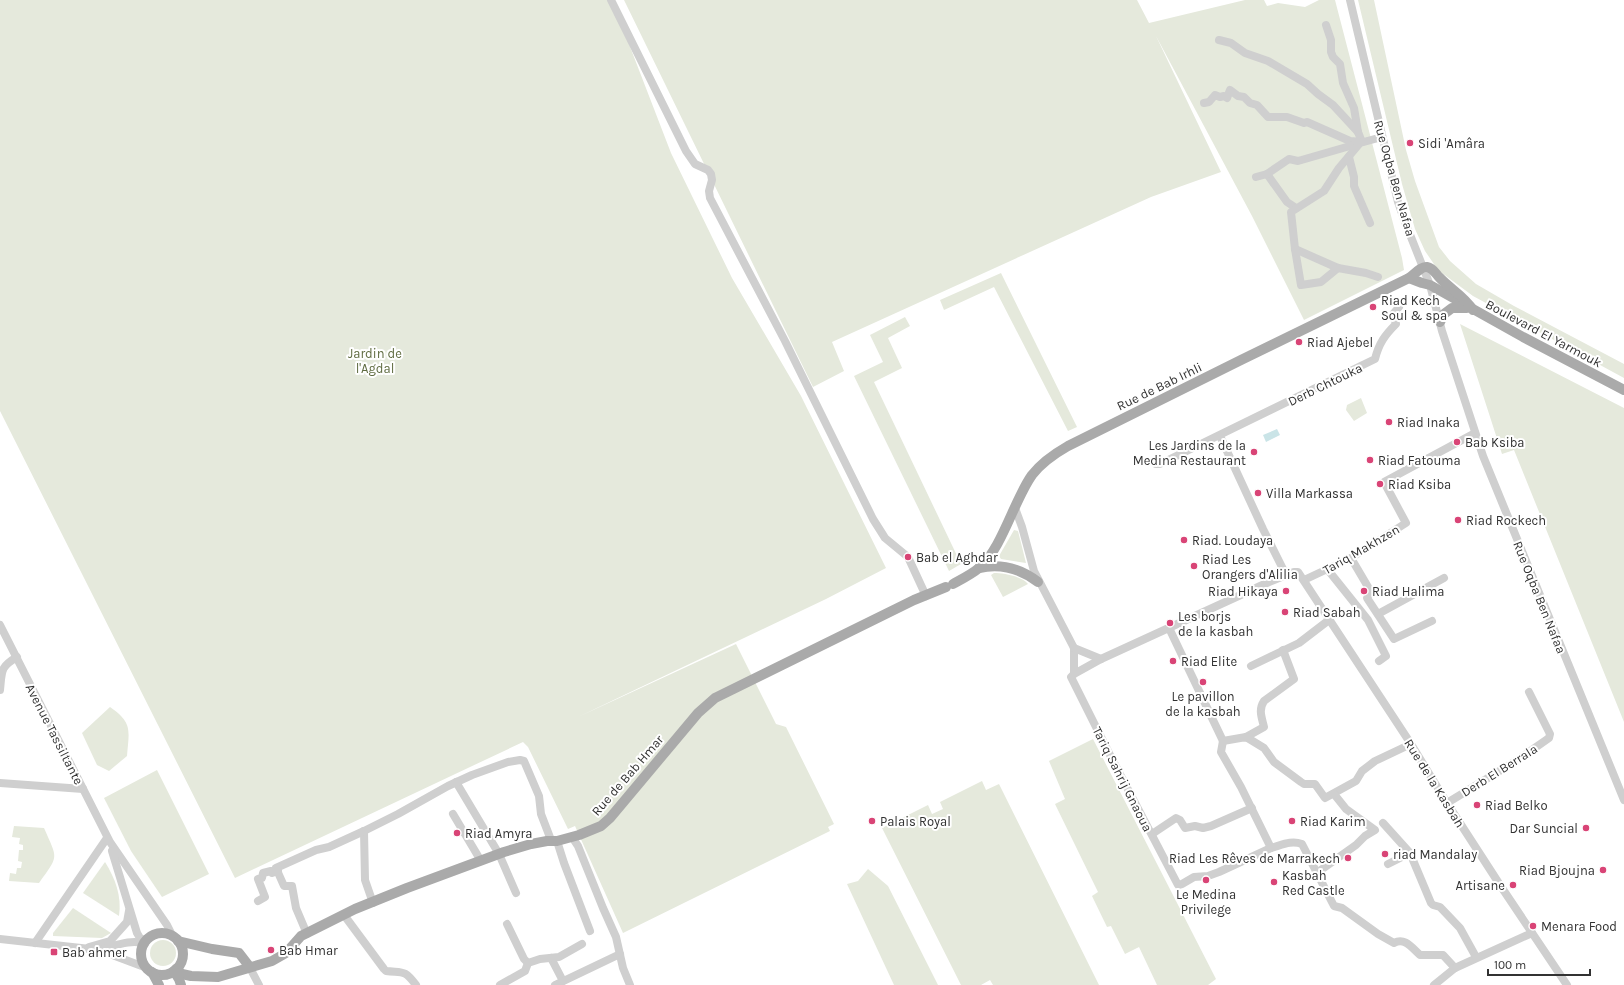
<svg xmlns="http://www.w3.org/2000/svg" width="1624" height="985" viewBox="0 0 1624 985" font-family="Karla,sans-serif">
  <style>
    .green { fill: #e5e9dc }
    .water { fill: #cae4e7 }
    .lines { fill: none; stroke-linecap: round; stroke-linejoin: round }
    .minor { stroke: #cfcfcf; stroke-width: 8 }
    .major { stroke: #aaa; stroke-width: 10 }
    .poi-dot { fill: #d94476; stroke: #fff; stroke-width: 1.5 }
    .labels { text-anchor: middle; stroke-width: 4; stroke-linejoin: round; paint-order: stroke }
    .poi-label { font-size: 13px; fill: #323232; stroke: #fff; text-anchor: start }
    .street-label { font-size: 13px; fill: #323232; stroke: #fff }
    .park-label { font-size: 13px; fill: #606c42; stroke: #fff }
  </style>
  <rect width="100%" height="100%" fill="#fff"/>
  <!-- green -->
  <g class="green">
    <polygon points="0,0 612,0 671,153 732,278 801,396 886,568 826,599 578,717 736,644 776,724 786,727 834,824 828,827 830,831 623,933 575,826 568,829 528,747 523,742 235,878 0,411"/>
    <polygon points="624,0 1137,0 1149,23 1245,0 1264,0 1267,6 1278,3 1305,7 1319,0 1335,0 1402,258 1404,270 1304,320 1252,216 1156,36 1221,172 1151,197 832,342 844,371 813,387"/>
    <polygon points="1358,0 1374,0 1406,150 1415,181 1439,247 1450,261 1476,284 1514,306 1624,364 1624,378 1473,296 1438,270 1425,251 1415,229 1402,184"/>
    <polygon points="1001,273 1077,427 1068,431 994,287 944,310 940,300"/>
    <polygon points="905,317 910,326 888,338 902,368 874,382 961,564 949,571 854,376 883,362 870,335"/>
    <polygon points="1460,324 1624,408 1624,722 1514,450 1502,454"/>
    <polygon points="1361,398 1367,413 1354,421 1346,410 1347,405"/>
    <polygon points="1014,530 1018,531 1026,563 1001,559 999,556"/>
    <path d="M994,573C1003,573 1022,576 1028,584L1003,597L991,575Z"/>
    <path d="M110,707C133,723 129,730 127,756L109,771L97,765L82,733Z"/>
    <polygon points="1093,739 1216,979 1208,985 1157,985 1139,947 1125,954 1111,926 1107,927 1092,896 1098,892 1055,804 1065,799 1049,761"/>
    <polygon points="157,770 209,874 162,897 131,851 104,798"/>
    <polygon points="982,781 986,790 999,784 1099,985 993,985 990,980 981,985 961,985 882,828 928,805 932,814 943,809 940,802"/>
    <path d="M14,826L44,828C58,860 59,855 39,883L9,881L10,873L16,874L17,868H21L22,862L18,861L19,850H23V845L19,844L20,838L12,837Z"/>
    <path d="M105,862C115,878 122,896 119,916L83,893Z"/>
    <polygon points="868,869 888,886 938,985 894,985 847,884 858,881"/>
    <polygon points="73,908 111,933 102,938 53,936 53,933"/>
    <circle cx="163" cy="953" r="13"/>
  </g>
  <!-- water -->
  <polygon class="water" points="1277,429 1280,435 1266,442 1263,435"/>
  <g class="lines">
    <!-- minor -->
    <g class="minor">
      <polyline points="611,0 686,151 695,164 708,170 711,174 712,180 709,191 710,198 785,341 873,519 885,538 908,557 926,596"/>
      <polyline points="1350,0 1398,202 1405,222 1430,285 1442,331 1483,456 1624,800"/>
      <polyline points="1326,25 1331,40 1331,52 1333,57 1340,64 1343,83 1354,108 1358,132"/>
      <polyline points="1204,103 1209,102 1215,95 1220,97 1224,96 1227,98 1230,90 1238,96 1244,97 1250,103 1257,105 1268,117 1287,117 1304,123 1307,122 1350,141 1362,142 1358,132 1333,105 1318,94 1307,84 1268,61 1245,53 1231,43 1219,40"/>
      <polyline points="1349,157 1354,177 1354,186 1370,223"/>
      <polyline points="1267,174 1287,202 1296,208"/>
      <polyline points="1256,177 1267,174 1289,159 1298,161 1357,144"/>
      <polyline points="1295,249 1338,268 1366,273 1378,277"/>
      <polyline points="1338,268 1321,282 1301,285 1295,249 1291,212 1324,191 1339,168 1360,143 1382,137"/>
      <polyline points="1220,436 1263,529 1286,575"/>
      <path d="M1156,464H1160L1375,359C1379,343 1385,335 1396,324L1393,314L1399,307"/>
      <polyline points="1015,508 1022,527 1034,571 1074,648 1074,674 1071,677 1111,757 1178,885 1182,884 1194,877 1208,876 1219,872 1271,848"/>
      <polyline points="1351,558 1371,592 1367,598 1394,639 1432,621"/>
      <polyline points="1328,570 1368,620 1386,656 1379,661"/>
      <polyline points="1304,580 1351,558 1406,523 1384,482 1475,433"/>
      <polyline points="1378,614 1444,578"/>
      <polyline points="0,625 110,842 167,925 173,937"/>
      <polyline points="1169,628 1223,741"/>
      <polyline points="1074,648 1101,659"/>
      <polyline points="1251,666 1299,643 1329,620"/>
      <polyline points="1074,674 1101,659 1269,582 1294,572 1298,572 1411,744 1447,803 1500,885 1567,985"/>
      <path d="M0,690C2,671 0,667 17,657"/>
      <path d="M1246,737L1264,727C1262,718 1258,710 1264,701L1294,679L1283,650"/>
      <path d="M1223,741L1221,752L1241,787L1271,848C1282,845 1291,840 1302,844L1334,906L1342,908L1378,934L1394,943C1405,937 1412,948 1420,955H1443L1455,968"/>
      <polyline points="1223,741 1246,737 1264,748 1274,762 1301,782 1304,784 1315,784 1325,798 1356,781 1362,771 1375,761 1411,744"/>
      <polyline points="456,782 499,854 516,893"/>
      <polyline points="0,783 83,789"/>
      <polyline points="1447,803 1519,759 1549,738 1550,734 1529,692"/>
      <polyline points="453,814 481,861"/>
      <polyline points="1383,823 1410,853 1388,864"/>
      <polyline points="364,831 365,880 373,903"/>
      <polyline points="1152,834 1176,818 1180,820 1185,828 1195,826 1203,828 1211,826 1252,808"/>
      <polyline points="572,837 578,846 603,908 616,937 623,968 630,985"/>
      <polyline points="557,841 564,863 590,931"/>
      <polyline points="112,851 137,933 140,938 146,941"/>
      <polyline points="1410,853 1431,903 1433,905 1440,907 1460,928 1476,957"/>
      <polyline points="1318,872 1356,845 1365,836 1375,830 1346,809 1334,794"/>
      <polyline points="258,901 265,897 258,879 262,878 263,873 271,871 272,873 278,871"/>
      <path d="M344,915L384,969L386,971C403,973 404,969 416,985"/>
      <polyline points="507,924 524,959 528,963"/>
      <polyline points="307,934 296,908 292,886 284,886 276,868 316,850 329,847 364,831 398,814 448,786 472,775 508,762 520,760 524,761 539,796 541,814 551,840"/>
      <polyline points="0,939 99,950 147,968"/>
      <polyline points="35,943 107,838"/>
      <polyline points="89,947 110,941 127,922 129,911"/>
      <path d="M99,950C112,947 132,938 145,944"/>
      <polyline points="551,958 563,981"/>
      <polyline points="249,966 259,985"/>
      <polyline points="500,985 525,971 528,963 540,959 559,957 582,944"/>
      <polyline points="555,985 620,954"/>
      <polyline points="1434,985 1455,968 1532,933"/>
    </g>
    <!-- major -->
    <g class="major">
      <polyline points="1409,278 1422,283 1430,285 1523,337 1624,390"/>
      <polyline points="1440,322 1444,314 1452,308 1467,308"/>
      <path d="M979,568C1001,563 1021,569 1038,582"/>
      <path d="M953,584C962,579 972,574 979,568C1002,549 1014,500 1032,475C1042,462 1054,454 1068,446L1241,360L1409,278C1414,275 1421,266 1427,267C1433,268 1436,274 1439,277C1450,289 1464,296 1473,310"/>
      <circle cx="162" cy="954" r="21"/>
      <polyline points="178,941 212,949 239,953 249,966"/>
      <polyline points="176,969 182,974 191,976 218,977 272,961 286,953 301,936 355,909 407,888 504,852 531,844 547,841 557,841 579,835 601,826 610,818 698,713 715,698 914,600 946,587"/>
      <polyline points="174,971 179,979 181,985"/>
      <polyline points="152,972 159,985"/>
    </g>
  </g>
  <!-- markers -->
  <g class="poi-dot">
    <circle cx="1410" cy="143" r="4"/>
    <circle cx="1373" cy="307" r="4"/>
    <circle cx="1299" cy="342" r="4"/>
    <circle cx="1389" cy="422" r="4"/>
    <circle cx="1457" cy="442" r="4"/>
    <circle cx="1254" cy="452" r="4"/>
    <circle cx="1370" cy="460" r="4"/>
    <circle cx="1380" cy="484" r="4"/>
    <circle cx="1258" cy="493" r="4"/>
    <circle cx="1458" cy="520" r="4"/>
    <circle cx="1184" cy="540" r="4"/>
    <circle cx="908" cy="557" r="4"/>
    <circle cx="1194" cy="566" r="4"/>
    <circle cx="1286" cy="591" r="4"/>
    <circle cx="1364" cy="591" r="4"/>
    <circle cx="1285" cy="612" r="4"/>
    <circle cx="1170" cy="623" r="4"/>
    <circle cx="1173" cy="661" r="4"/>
    <circle cx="1203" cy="682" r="4"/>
    <circle cx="1477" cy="805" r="4"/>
    <circle cx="872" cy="821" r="4"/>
    <circle cx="1292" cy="821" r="4"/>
    <circle cx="1586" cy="828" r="4"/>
    <circle cx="457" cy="833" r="4"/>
    <circle cx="1385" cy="854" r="4"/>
    <circle cx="1348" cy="858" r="4"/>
    <circle cx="1603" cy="870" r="4"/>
    <circle cx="1206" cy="880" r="4"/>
    <circle cx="1274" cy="882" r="4"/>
    <circle cx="1513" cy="885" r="4"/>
    <circle cx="1533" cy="926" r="4"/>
    <circle cx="271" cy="950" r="4"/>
    <rect x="50" y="948" width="8" height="8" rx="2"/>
  </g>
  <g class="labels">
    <!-- poi labels -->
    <g class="poi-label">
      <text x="1418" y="148">Sidi 'Amâra</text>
      <text x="1381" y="305">Riad Kech<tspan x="1381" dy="15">Soul &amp; spa</tspan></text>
      <text x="1307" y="347">Riad Ajebel</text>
      <text x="1397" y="427">Riad Inaka</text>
      <text x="1465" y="447">Bab Ksiba</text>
      <text x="1246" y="450" text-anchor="end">Les Jardins de la<tspan x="1246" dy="15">Medina Restaurant</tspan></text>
      <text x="1378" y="465">Riad Fatouma</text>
      <text x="1388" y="489">Riad Ksiba</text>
      <text x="1266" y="498">Villa Markassa</text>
      <text x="1466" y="525">Riad Rockech</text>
      <text x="1192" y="545">Riad. Loudaya</text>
      <text x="916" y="562">Bab el Aghdar</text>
      <text x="1202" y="564">Riad Les<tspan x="1202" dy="15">Orangers d'Alilia</tspan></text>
      <text x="1278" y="596" text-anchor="end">Riad Hikaya</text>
      <text x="1372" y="596">Riad Halima</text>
      <text x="1293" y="617">Riad Sabah</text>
      <text x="1178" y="621">Les borjs<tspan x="1178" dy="15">de la kasbah</tspan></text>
      <text x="1181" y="666">Riad Elite</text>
      <text x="1203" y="701" text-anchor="middle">Le pavillon<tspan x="1203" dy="15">de la kasbah</tspan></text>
      <text x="1485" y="810">Riad Belko</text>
      <text x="880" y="826">Palais Royal</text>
      <text x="1300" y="826">Riad Karim</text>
      <text x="1578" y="833" text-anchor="end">Dar Suncial</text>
      <text x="465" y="838">Riad Amyra</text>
      <text x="1393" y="859">riad Mandalay</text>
      <text x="1340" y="863" text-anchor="end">Riad Les Rêves de Marrakech</text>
      <text x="1595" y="875" text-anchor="end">Riad Bjoujna</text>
      <text x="1282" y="880">Kasbah<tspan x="1282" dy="15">Red Castle</tspan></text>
      <text x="1505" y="890" text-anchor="end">Artisane</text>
      <text x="1206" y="899" text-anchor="middle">Le Medina<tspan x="1206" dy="15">Privilege</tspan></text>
      <text x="1541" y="931">Menara Food</text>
      <text x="279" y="955">Bab Hmar</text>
      <text x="62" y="957">Bab ahmer</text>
    </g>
    <!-- street labels -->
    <g class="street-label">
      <text transform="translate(1395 178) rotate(74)" y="5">Rue Oqba Ben Nafaa</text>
      <text transform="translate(1544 333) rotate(28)" y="5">Boulevard El Yarmouk</text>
      <text transform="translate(1325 384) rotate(-26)" y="5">Derb Chtouka</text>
      <text transform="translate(1159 386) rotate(-26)" y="5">Rue de Bab Irhli</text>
      <text transform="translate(1361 549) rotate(-30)" y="5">Tariq Makhzen</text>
      <text transform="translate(1540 597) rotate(68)" y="5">Rue Oqba Ben Nafaa</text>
      <text transform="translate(55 734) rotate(63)" y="5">Avenue Tassiltante</text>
      <text transform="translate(1499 770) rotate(-32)" y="5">Derb El Berrala</text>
      <text transform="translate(627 775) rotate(-49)" y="5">Rue de Bab Hmar</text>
      <text transform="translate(1123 779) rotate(63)" y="5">Tariq Sahrij Gnaoua</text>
      <text transform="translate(1435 783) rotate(58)" y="5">Rue de la Kasbah</text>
    </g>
    <!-- park labels -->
    <g class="park-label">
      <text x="375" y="358">Jardin de<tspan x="375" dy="15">l'Agdal</tspan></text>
    </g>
  </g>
  <!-- scale -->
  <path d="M1488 969v6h102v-6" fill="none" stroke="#323232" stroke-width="2"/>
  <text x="1494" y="969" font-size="12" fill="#323232" stroke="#ffffff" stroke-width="3" paint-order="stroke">100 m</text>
</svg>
